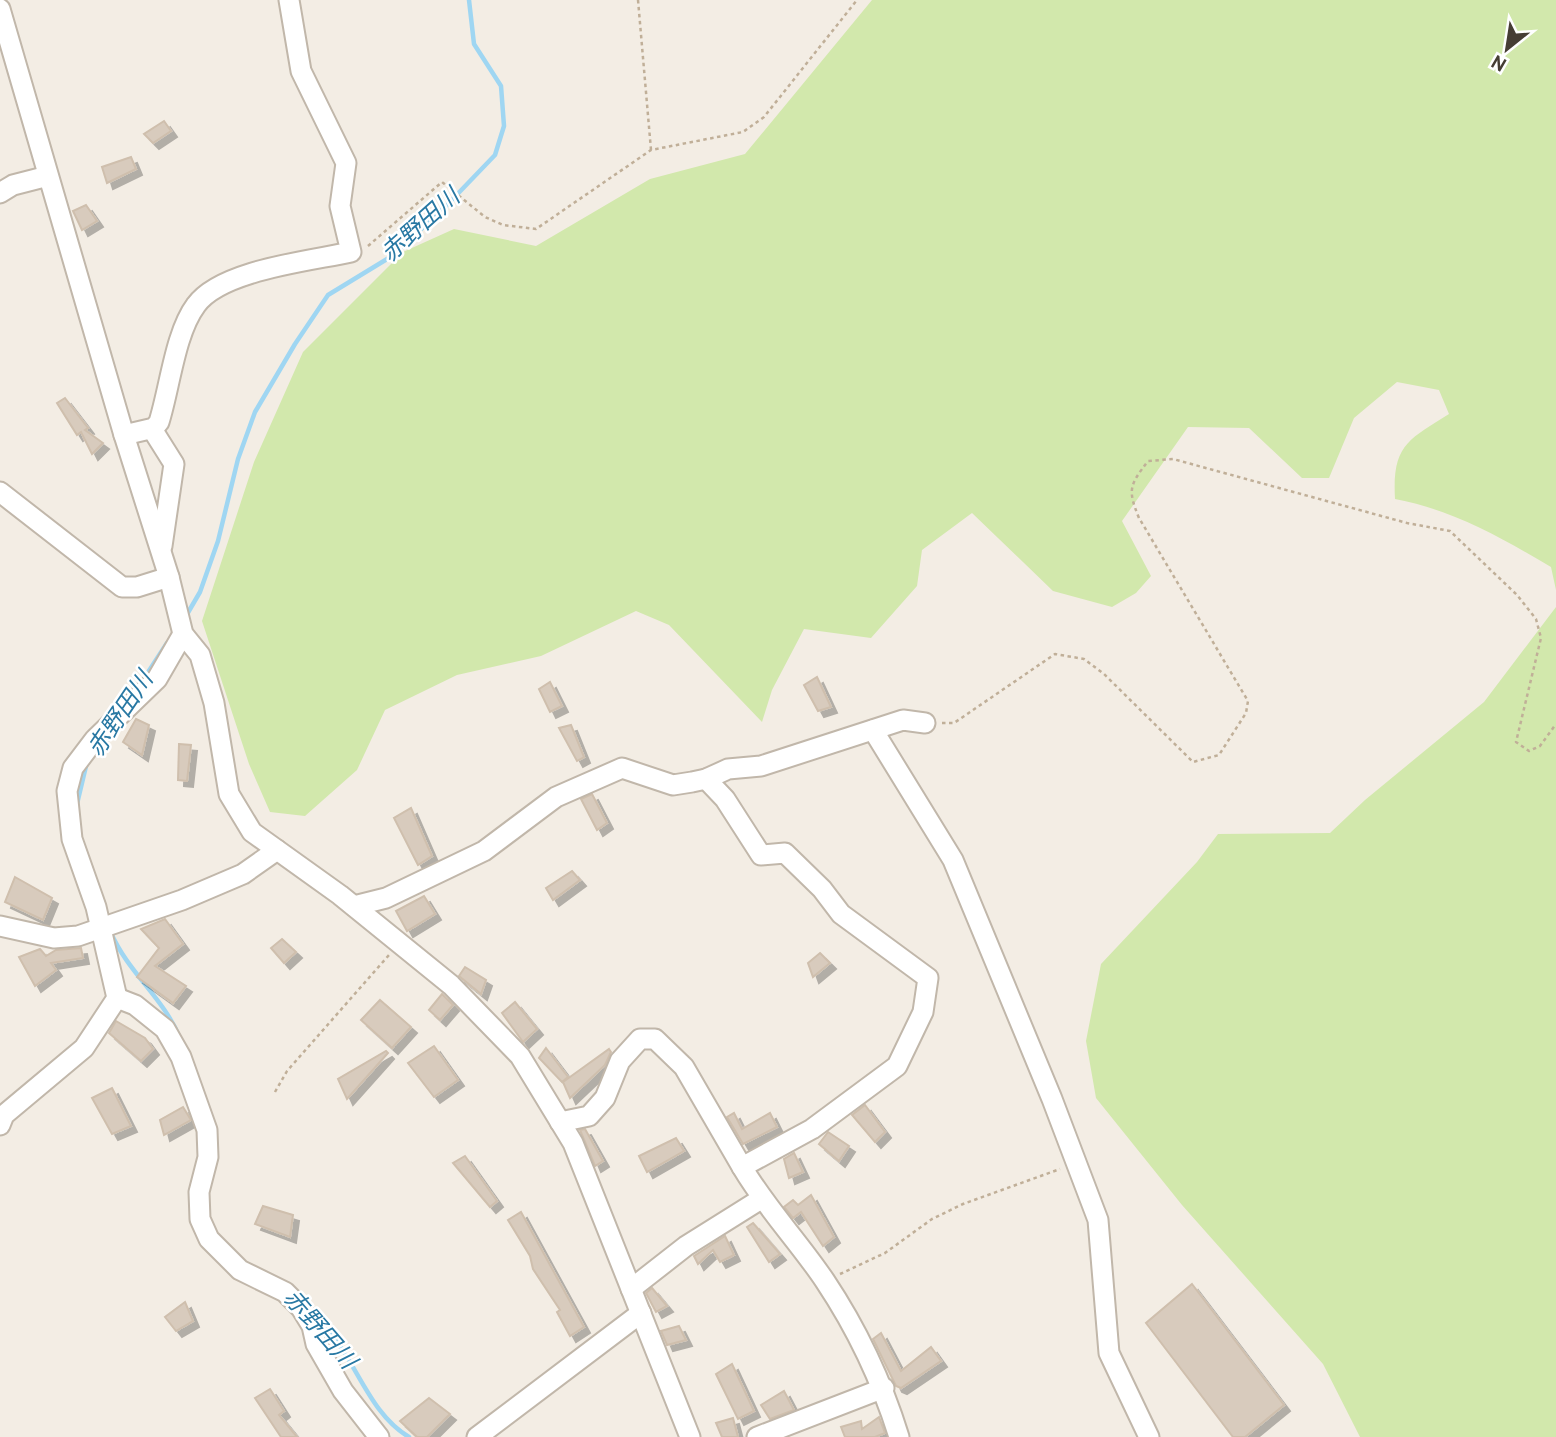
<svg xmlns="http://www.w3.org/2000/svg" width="1556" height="1437" viewBox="0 0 1556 1437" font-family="Overpass,'Noto Sans JP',sans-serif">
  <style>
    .green { fill: #d2e8ac }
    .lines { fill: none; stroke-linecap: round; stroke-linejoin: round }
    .stream { stroke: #9fd6f2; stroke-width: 4.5 }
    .building { fill: #d8cbbd; stroke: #cfbfad; stroke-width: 2; filter: url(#shadow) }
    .minor-casing { stroke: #c1b7aa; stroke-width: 23 }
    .path { stroke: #c0af98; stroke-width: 2.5; stroke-dasharray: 3.5 3.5; stroke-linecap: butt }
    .minor { stroke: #fff; stroke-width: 19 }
    .labels { text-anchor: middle; stroke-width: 5; stroke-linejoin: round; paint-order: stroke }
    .water-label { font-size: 24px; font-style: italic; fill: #2878a3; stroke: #fff }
  </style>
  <defs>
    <filter id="shadow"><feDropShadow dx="6" dy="6" stdDeviation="0" flood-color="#0004"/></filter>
  </defs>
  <rect width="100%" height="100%" fill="#f3ede4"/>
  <!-- green -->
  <g class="green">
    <path d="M872,0H1556V590L1551,567C1500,537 1453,510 1395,499C1392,445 1408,440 1449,414L1439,390L1397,382L1354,418L1329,478H1302L1249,428L1188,427L1122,521L1151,576L1136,593L1112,607L1053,591L972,513L922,550L917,586L871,638L804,629L772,690L762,722L669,625L636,611L541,656L457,675L385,710L357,770L305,816L270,812L249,764L202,621L254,462L303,352L403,252L454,229L536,246L650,179L745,154Z"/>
    <polygon points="1556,607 1556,1437 1360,1437 1323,1364 1182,1205 1096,1098 1086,1041 1101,964 1197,862 1218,834 1330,833 1365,800 1484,702"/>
  </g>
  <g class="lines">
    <!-- stream -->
    <g class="stream">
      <polyline points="186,616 200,592 218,541 238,459 255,412 295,344 328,295 392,256 446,206 495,155 504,126 501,86 474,44 469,0"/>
      <polyline points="143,680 167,643"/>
      <polyline points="77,804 87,762"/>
      <path d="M111,933C128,972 163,998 179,1036"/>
      <path d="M318,1320C355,1353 366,1412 409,1437"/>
    </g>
  </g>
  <!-- building -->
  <g class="building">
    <polygon points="164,121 171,131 153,143 144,134"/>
    <polygon points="131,157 136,169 107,183 102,167"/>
    <polygon points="86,205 97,221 82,230 73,211"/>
    <polygon points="65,398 88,428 85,430 103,443 92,454 81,432 77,435 57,403"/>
    <polygon points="817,677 831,707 818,711 804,685"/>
    <polygon points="550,682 562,706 550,712 539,689"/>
    <polygon points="136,719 149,725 142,755 123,742"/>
    <polygon points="571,725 584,757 577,761 559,728"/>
    <polygon points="179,744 191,745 187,781 178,780"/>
    <polygon points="592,794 607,823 597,830 581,799"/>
    <polygon points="411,808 432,856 418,865 394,818"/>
    <polygon points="572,871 580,880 553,900 546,888"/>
    <polygon points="15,877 52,898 43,920 5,902"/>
    <polygon points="424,896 435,914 407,931 396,911"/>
    <polygon points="165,919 183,944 155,966 186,986 173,1003 137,977 159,948 141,929"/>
    <polygon points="282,939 296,952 284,963 271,948"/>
    <polygon points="81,948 83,958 51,963 56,970 35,986 19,957 40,949 46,956 56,950"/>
    <polygon points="820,953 830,963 813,977 808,963"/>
    <polygon points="465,967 486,980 481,994 459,976"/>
    <polygon points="442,994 453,1005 440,1020 429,1010"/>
    <polygon points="380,1000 411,1027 392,1048 361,1020"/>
    <polygon points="515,1002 537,1029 523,1042 502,1013"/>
    <polygon points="116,1021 145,1038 153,1049 141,1061 109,1033"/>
    <polygon points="434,1046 458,1080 434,1097 408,1063"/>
    <polygon points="546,1048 568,1077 562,1082 539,1058"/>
    <polygon points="609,1049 611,1052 605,1065 570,1098 563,1082"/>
    <polygon points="386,1051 388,1053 347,1099 338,1079"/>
    <polygon points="112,1088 131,1126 112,1134 92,1098"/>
    <polygon points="865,1105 885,1132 875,1142 852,1115"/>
    <polygon points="183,1107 191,1120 164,1135 160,1120"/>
    <polygon points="734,1113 742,1129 770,1113 777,1127 743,1144 727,1117"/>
    <polygon points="585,1129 603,1161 595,1166 580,1130"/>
    <polygon points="828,1132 849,1146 839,1161 819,1144"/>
    <polygon points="676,1138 684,1151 647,1172 639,1156"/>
    <polygon points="794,1153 803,1172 789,1178 784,1159"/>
    <polygon points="465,1156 497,1201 490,1207 453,1163"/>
    <polygon points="811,1195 834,1237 823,1246 801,1212 793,1218 784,1207 793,1200 798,1205"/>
    <polygon points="263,1206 293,1215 290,1237 255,1224"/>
    <polygon points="521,1212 584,1327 570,1336 557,1312 560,1310 533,1269 530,1256 508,1220"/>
    <polygon points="753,1223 780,1254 769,1262 747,1227"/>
    <polygon points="725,1236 734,1255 720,1262 713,1250 698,1264 694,1256"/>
    <polygon points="1192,1284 1284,1405 1245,1437 1233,1437 1146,1323"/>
    <polygon points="652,1288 667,1306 656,1312 646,1293"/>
    <polygon points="185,1302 193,1321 176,1331 165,1317"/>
    <polygon points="679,1326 686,1340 667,1345 661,1331"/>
    <polygon points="881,1333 901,1371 931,1347 941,1361 901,1388 896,1386 873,1339"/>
    <polygon points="732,1364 754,1411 738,1419 716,1374"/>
    <polygon points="270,1389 284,1411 279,1415 297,1437 281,1437 255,1398"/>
    <polygon points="784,1391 794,1410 770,1419 761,1405"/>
    <polygon points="429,1398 450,1414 427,1437 417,1437 400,1421"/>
    <polygon points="879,1417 885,1433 875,1437 845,1437 841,1427 861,1421 862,1429"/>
    <polygon points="733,1418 738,1437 722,1437 716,1423"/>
  </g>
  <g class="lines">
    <!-- minor casing -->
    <g class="minor-casing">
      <g id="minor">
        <polyline points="0,9 124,435 169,577 183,634 200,655 214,703 229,794 252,832 340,895 451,985 520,1056 573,1143 690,1437"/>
        <polyline points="0,193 13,185 48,176"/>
        <polyline points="152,429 174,464 162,546"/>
        <path d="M124,435L154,428L159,422C170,387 175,333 196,305C221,270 310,261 351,252L340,206L346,163L301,71L289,0"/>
        <polyline points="0,492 122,587 137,587 169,577"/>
        <polyline points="873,730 953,860 1052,1099 1098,1220 1109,1353 1149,1437"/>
        <path d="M706,779L725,799L761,855L785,853L822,889L841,914L928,978L923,1012L897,1066L812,1129L742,1167C766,1208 799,1242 825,1281C857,1329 882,1382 899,1437"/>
        <polyline points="354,906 386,898 484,851 556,797 622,768 673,785 692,782 706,779 728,769 761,766 903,720 925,723"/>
        <polyline points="0,926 54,938 78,936 182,900 243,874 277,850"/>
        <polyline points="117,998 135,1005 165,1029 181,1057 207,1130 208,1157 199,1192 200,1219 209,1239 240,1270 285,1292 301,1308 312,1326 316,1344 343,1391 379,1437"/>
        <polyline points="560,1122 589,1116 605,1098 620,1061 640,1039 655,1039 684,1067 742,1167"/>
        <polyline points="0,1125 4,1115 84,1048 117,998 96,907 72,839 67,791 73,768 95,739 157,679 183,634"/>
        <polyline points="631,1289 686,1246 761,1199"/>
        <polyline points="477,1437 641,1313"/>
        <polyline points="757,1437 884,1388"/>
      </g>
    </g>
    <!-- path -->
    <g class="path">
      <polyline points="638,0 651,150"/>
      <polyline points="368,246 442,182 485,217 503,225 536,229 651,150 743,132 764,117 857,0"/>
      <path d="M942,723H954L1055,654L1084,659L1104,674L1193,762L1219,755L1246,713L1248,701L1139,518C1127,489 1130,485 1148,461L1173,459L1407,523L1450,531L1517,595L1536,619L1541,638L1516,742L1529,751L1540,746L1556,724"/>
      <polyline points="275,1092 287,1071 389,955"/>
      <polyline points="840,1274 885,1253 932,1219 963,1204 1060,1169"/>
    </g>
    <!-- minor -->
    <use href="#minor" class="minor"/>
  </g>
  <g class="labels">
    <!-- water labels -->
    <g class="water-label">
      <text transform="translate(420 225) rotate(-42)" y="8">赤野田川</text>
      <text transform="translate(120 714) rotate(-56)" y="8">赤野田川</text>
      <text transform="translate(320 1329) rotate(49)" y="8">赤野田川</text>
    </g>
  </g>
  <!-- north arrow -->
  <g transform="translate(1507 49) rotate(210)" stroke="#ffffff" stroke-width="5" paint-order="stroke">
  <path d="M0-5L12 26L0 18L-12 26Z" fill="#453d34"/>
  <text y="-10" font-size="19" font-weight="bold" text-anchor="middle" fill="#453d34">N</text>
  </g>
</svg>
